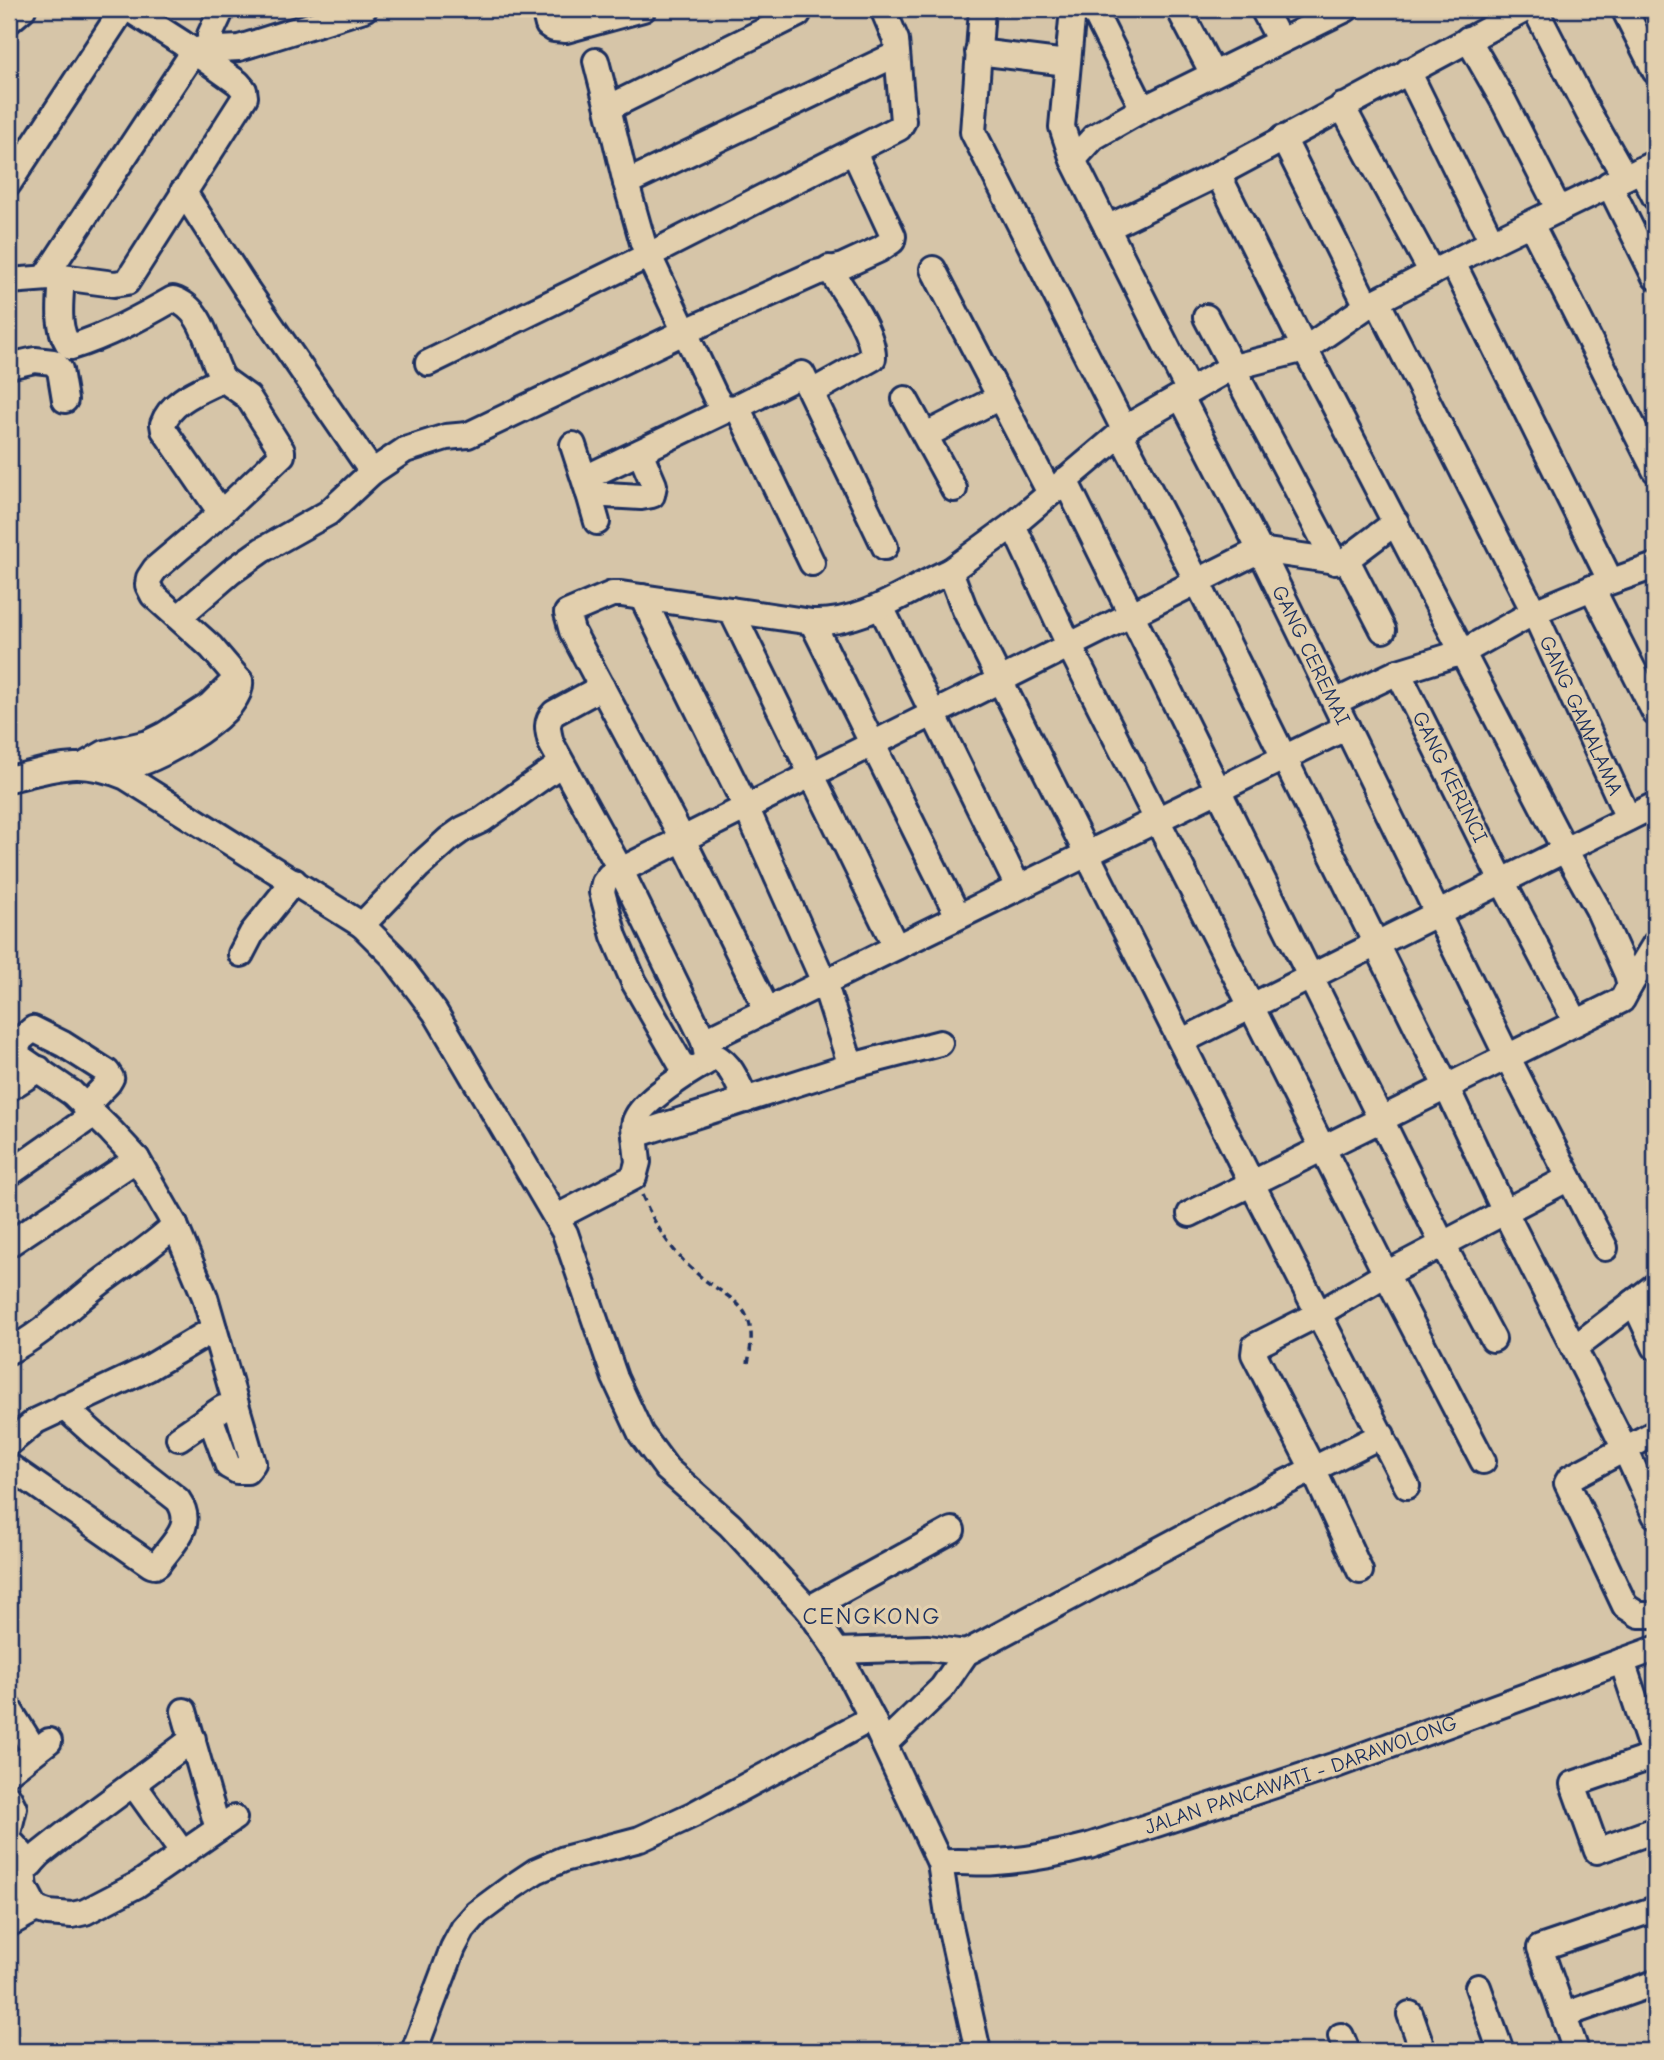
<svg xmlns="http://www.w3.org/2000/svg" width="1664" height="2060" viewBox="0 0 1664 2060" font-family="'Comic Neue',sans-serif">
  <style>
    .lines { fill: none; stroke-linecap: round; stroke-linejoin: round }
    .minor-casing { stroke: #1b2f5e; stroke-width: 30 }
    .path { stroke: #1b2f5e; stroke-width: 3.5; stroke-dasharray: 7 5; stroke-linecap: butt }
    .minor { stroke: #e2cfad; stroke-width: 24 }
    .labels { text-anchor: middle; stroke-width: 7; stroke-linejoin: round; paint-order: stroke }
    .street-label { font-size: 21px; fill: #1b2f5e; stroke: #e2cfad }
    .quarter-label { font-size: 24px; letter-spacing: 2px; fill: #1b2f5e; stroke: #e2cfad }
  </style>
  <rect width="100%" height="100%" fill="#d6c5a8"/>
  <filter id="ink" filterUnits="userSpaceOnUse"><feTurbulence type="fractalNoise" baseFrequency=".0143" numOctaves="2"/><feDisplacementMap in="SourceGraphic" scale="14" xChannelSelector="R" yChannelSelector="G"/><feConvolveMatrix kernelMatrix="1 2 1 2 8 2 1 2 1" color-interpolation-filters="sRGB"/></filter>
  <g filter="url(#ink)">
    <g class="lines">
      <!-- minor casing -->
      <g class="minor-casing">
        <g id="minor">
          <polyline points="544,9 548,25 554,29 566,30 643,9"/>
          <polyline points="800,9 798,14 608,108 626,183 643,243 715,396 722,407 735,408 741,415 812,563"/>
          <polyline points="982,9 973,132 1125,431"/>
          <polyline points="1073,9 1062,127 1073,160 1094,137 1143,109 1346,9"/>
          <polyline points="1093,9 1143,109"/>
          <polyline points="1179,9 1213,74"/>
          <polyline points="1263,9 1280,41"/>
          <polyline points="1535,9 1588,112 1625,177"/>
          <polyline points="1624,9 1655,71"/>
          <polyline points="9,21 23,9"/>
          <polyline points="1468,39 1504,102 1559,210"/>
          <polyline points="215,45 220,49 239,48 364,9"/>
          <polyline points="215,45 210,35 222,9"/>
          <polyline points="978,52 1067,63"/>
          <polyline points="596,61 608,108"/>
          <polyline points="1408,71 1492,242"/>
          <polyline points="1342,106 1432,273"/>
          <polyline points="1283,138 1367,306"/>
          <polyline points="1073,160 1189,391"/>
          <polyline points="1641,170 1655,197"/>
          <polyline points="9,183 123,9"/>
          <polyline points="626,183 897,54"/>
          <polyline points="1609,184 1655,277"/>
          <polyline points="183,191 247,290 372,472"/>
          <polyline points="1531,224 1655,470"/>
          <polyline points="1107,228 1218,174 1526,9"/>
          <polyline points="1453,263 1610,580"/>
          <polyline points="933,269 1050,493"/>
          <polyline points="45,277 194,51 215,45"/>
          <polyline points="62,277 114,284 127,282 245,97 244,90 238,83 182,43 129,9"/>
          <path d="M9,281L62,277C61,298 55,331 71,347C107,336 140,318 173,299C207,310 207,352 223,379C202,390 171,400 163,424L164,430L221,513L155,569L149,578L148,585L153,595L211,647L240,681"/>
          <path id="s1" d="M1377,301L1534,612L1628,818"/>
          <polyline points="1206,317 1335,562"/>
          <polyline points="428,363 649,255 899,128 903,121 896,40 883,9"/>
          <polyline points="9,366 35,360 53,362 60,370 65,400"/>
          <path d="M812,392L873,358C874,331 843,291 829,268"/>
          <path id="s2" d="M1181,397L1260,550L1507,1056L1605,1248"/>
          <polyline points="905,399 954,489"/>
          <polyline points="735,408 802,374 885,547"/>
          <polyline points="926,435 1000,397"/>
          <polyline points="1121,435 1197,581 1447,1088 1505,1212 1624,1447 1655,1515"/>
          <polyline points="573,445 589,494 641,497 652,495 654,485 640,452"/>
          <polyline points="585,478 729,409"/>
          <polyline points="1065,480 1443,1245 1493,1339"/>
          <polyline points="589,494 597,522"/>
          <polyline points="221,513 282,455 282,451 248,397 223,379"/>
          <polyline points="1013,525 1069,645 1386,1274 1483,1461"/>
          <polyline points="1347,560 1383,630"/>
          <polyline points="1592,588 1655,713"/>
          <polyline points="642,597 746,807 824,982 851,1066"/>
          <polyline points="881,607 1018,887"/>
          <polyline points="731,610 896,947"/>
          <polyline points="179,617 231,572 262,550 328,513 372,472 405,450 446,437 468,435 684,332 816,273 843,266 880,249 892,241 893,236 854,152"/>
          <polyline points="812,622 958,916"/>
          <path id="s3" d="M1398,672L1502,881L1576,1022"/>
          <path d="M602,687L554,713C545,722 548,731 551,743L620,869L704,1041L707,1056L705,1063C688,1072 642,1102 636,1119C633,1124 634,1130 635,1135L851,1066L940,1043"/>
          <polyline points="1335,702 1398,672 1463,652 1534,612 1592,588 1655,566"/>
          <path d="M86,764L105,753L148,743L164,735L210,705L232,683L240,681C244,713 161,758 134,765C125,767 116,768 107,769"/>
          <path d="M9,779C56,768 79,757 126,777L362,925L393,956L435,1012L565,1233L615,1378L641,1434L667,1469L730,1525L808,1609L837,1651L872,1718L940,1863L949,1921L978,2051"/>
          <polyline points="362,925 419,866 449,839 463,829 482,820 561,764"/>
          <polyline points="241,954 252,933 294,881"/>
          <polyline points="1630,985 1655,944"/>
          <path d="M767,1010L682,838L572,631L567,613L612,594H621L812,622C863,624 904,592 950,571"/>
          <polyline points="704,1041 1347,727"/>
          <polyline points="1182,1041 1655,805"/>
          <path d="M9,1050L72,1093L111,1131L137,1159L175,1225C152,1247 126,1263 101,1282C71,1305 43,1334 9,1351"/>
          <polyline points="14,1053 21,1039 33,1029 63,1044 107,1072 111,1078 108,1083 85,1107"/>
          <path d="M707,1053C730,1059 736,1080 746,1100"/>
          <polyline points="686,1073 634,982 614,936 602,892 604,883 609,876 1260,550 1343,562 1396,522"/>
          <polyline points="9,1088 39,1069"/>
          <polyline points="9,1174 93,1115"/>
          <polyline points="1190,1214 1622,1000 1630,985 1627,974 1598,909 1564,848 1305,349 1218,174"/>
          <polyline points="557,1217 634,1177 638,1162 635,1135"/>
          <polyline points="175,1225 205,1297 253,1463 247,1471 237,1471 228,1466 210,1417"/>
          <polyline points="9,1244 137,1159"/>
          <polyline points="1634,1302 1655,1347"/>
          <polyline points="1574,1348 1655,1286"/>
          <polyline points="1655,1433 1570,1478 1567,1483 1625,1606 1639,1615 1655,1615"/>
          <polyline points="179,1438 223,1408"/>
          <polyline points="9,1443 36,1421 147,1369 214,1329"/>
          <path d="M9,1466L151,1565L155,1566L158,1564C173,1542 196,1526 178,1500L95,1435L64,1407"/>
          <polyline points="1407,1486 1252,1184 965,610 950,571 1013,525 1132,424 1230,368 1305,349 1367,306 1492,242 1655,163"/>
          <polyline points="1360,1571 1313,1469 1254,1354 1255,1346 1320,1313 1386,1274 1569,1178"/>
          <polyline points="808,1609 952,1530"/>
          <polyline points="837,1651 928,1648 966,1653"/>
          <polyline points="1622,1661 1655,1760"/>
          <polyline points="9,1709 35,1751"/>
          <polyline points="184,1711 218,1829"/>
          <polyline points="885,1743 942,1688 966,1653 1285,1483 1382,1435"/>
          <polyline points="1654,1756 1573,1784 1597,1851 1655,1830"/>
          <polyline points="9,1772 49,1741"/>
          <polyline points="134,1785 182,1852"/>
          <polyline points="9,1798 14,1808 9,1829"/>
          <polyline points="9,1840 31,1864"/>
          <path id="s4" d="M940,1863C959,1860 977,1864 996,1862C1027,1860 1059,1854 1089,1846L1339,1764L1655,1649"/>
          <polyline points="36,1909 25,1888 23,1872 40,1854 64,1835 193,1739"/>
          <polyline points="9,1924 36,1909 48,1913 72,1915 85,1912 137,1885 234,1818"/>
          <polyline points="1478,1987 1501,2051"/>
          <polyline points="1410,2014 1423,2051"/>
          <polyline points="1564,2015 1655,1983"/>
          <polyline points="1341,2036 1347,2051"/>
          <polyline points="414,2051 453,1948 463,1929 477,1913 512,1887 536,1871 564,1859 640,1839 694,1814 872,1718"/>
          <polyline points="1576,2051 1540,1948 1655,1909"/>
        </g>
      </g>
      <!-- path -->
      <path class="path" d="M642,1195C656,1228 673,1254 701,1277C715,1289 737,1298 746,1315C754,1329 751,1348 748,1363"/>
      <!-- minor -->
      <use href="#minor" class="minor"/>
    </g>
  </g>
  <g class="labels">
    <!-- street labels -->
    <g class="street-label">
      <text dy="7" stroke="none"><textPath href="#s2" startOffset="289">GANG CEREMAI</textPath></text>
      <text dy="7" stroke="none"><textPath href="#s1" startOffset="462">GANG GAMALAMA</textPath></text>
      <text dy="7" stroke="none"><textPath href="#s3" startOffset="117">GANG KERINCI</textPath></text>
      <text dy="7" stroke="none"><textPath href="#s4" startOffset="374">JALAN PANCAWATI - DARAWOLONG</textPath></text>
    </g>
    <!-- quarter labels -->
    <g class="quarter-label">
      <text x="872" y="1624">CENGKONG</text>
    </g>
  </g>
  <!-- margin -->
  <rect width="1664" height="2060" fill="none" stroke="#e2cfad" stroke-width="35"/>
  <rect x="18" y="18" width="1629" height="2025" fill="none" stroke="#1b2f5e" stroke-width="2.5" filter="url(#ink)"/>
</svg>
